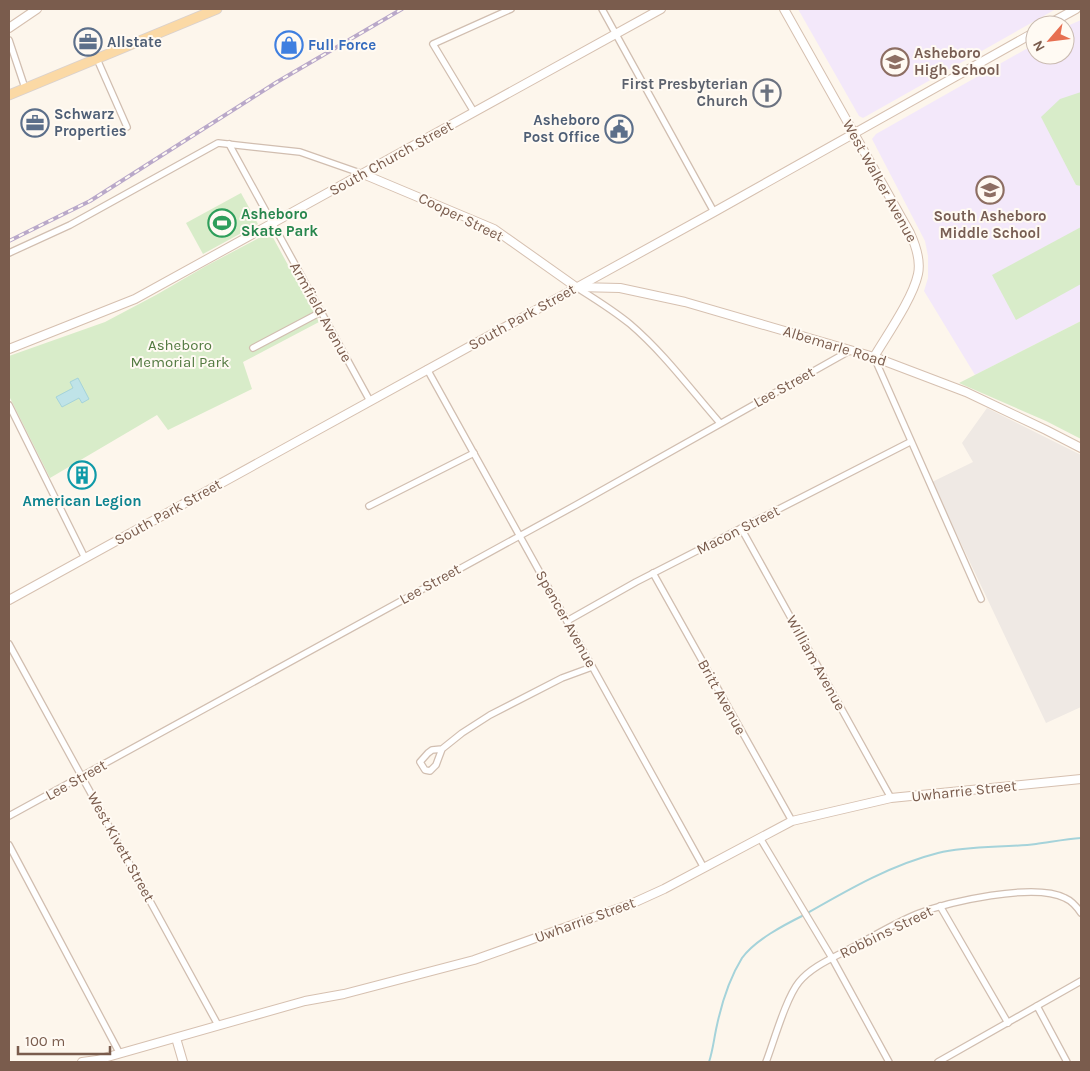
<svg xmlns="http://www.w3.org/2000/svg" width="1090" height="1071" viewBox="0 0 1090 1071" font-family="Karla,sans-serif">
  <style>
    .industrial { fill: #efe9e4 }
    .education { fill: #f3e8fa }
    .green { fill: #d8ecc9 }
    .water { fill: #bfe3e8; stroke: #a5d3da }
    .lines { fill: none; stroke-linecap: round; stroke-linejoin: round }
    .stream { stroke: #a5d3da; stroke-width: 2 }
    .street-casing { stroke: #d1beb0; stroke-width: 8 }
    .secondary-casing { stroke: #d6c0b0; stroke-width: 10 }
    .primary-casing { stroke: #dad1cd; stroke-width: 11 }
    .street { stroke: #fff; stroke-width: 5.5 }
    .secondary { stroke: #fff; stroke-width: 8 }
    .primary { stroke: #fbd9a5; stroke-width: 9 }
    .rail-casing { stroke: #b9a8c9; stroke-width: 4 }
    .rail { stroke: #fffaf3; stroke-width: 2; stroke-dasharray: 5.5; stroke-linecap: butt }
    .labels { text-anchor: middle; stroke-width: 4; stroke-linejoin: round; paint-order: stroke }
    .service-label { font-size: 15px; font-weight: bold; fill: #4e5e75; stroke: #fffaf3; text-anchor: start }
    .shop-label { font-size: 15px; font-weight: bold; fill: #366cbe; stroke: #fffaf3; text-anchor: start }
    .education-label { font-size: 15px; font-weight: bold; fill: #785e54; stroke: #fffaf3; text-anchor: start }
    .worship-label { font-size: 15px; font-weight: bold; fill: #5b616d; stroke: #fffaf3; text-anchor: end }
    .street-label { font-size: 15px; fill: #7a5c4d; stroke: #fffaf3 }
    .leisure-label { font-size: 15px; font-weight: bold; fill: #27864d; stroke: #fffaf3; text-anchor: start }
    .park-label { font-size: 15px; fill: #537a41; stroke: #fffaf3 }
    .culture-label { font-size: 15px; font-weight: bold; fill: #0d838f; stroke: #fffaf3 }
  </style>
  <rect width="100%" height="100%" fill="#fdf6ec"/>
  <!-- industrial -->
  <polygon class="industrial" points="987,408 1081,455 1081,707 1046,723 932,482 973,462 962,443"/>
  <!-- education -->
  <g class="education">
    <polygon points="798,9 1056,9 863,118 859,116"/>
    <polygon points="1081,20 1081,321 975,375 924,291 928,278 928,256 925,241 872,139 876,134 1035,44 1035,55 1065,55 1065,27"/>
  </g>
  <!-- green -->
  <g class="green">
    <polygon points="1081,92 1081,186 1076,185 1041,117 1060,99"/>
    <polygon points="241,193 258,224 203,254 186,223"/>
    <polygon points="1081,227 1081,284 1016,320 992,275"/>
    <polygon points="270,232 319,322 243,362 252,389 168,430 157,415 50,478 9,396 9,356 105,322 156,295 206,266"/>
    <polygon points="1081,321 1081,439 1046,421 959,383"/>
  </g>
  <!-- water -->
  <polygon class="water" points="78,378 89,399 82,403 79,398 62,407 56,397 73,388 70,382"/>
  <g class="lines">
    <!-- stream -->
    <path class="stream" d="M709,1062C713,1050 714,1038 717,1025C722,1002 729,979 742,958C755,940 784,925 804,915C846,891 890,865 938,853C970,845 1004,848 1036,844C1051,842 1066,839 1081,838"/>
    <!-- street casing -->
    <g class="street-casing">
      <g id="street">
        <polyline points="602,9 714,212"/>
        <polyline points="9,40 25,88"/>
        <polyline points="97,59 127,127"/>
        <polyline points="474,112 433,44 511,9"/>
        <polyline points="229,144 370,401"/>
        <polyline points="9,253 70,225 218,143 300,152 363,174"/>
        <path d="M576,287C595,299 613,310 630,324C664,353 691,390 720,423"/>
        <polyline points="253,348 321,312"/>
        <polyline points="874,357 981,599"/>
        <polyline points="427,369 704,868"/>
        <polyline points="9,405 85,558"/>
        <polyline points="369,506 474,453"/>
        <polyline points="741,528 891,798"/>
        <polyline points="653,573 792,821"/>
        <polyline points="567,621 636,582 910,442"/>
        <polyline points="9,644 218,1025"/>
        <polyline points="442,749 436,765 430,771 425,770 420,762 428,753 432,750 442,749 462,733 490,715 562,678 592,667"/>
        <polyline points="9,816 576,505 851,350"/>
        <polyline points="760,838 832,958 889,1062"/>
        <polyline points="9,845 120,1054"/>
        <polyline points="940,906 1008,1023"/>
        <polyline points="1037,1006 1067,1062"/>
        <path d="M766,1062C774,1041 786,998 799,982C812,966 835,957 853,947C874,936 895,923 917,914C948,902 1034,882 1065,898C1072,901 1077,907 1081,913"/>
        <polyline points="938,1062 1081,981"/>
      </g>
    </g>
    <!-- secondary casing -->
    <g class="secondary-casing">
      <g id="secondary">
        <path d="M784,9L910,233C916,246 921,260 918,274C913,298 887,335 874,357"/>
        <polyline points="1047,25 1076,9"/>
        <polyline points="9,28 37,9"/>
        <polyline points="363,174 494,229 576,287 620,288 685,302 874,357 966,392 1046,430 1081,448"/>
        <polyline points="9,349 135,299 661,9"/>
        <polyline points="9,600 714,212 1035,32"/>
        <polyline points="176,1038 183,1062"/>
        <polyline points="82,1062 97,1060 305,1001 344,994 474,960 631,904 664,889 792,821 891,798 1081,779"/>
      </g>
    </g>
    <!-- primary casing -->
    <g class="primary-casing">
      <polyline id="primary" points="9,95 217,9"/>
    </g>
    <!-- street -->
    <use href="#street" class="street"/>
    <!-- secondary -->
    <use href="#secondary" class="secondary"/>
    <!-- primary -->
    <use href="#primary" class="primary"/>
    <!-- rail casing -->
    <g class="rail-casing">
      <polyline id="rail" points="9,241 90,201 277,82 402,9"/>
    </g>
    <!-- rail -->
    <use href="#rail" class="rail"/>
  </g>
  <!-- icons -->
  <defs>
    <g id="office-ring" transform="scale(1.4375)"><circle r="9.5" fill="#fffaf3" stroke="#5c6f8a" stroke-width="1.5"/><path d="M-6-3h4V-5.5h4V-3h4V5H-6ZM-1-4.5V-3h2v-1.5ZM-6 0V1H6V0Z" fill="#5c6f8a"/></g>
    <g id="shop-ring" transform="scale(1.4375)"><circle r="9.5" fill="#fffaf3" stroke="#3f7fe0" stroke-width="1.5"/><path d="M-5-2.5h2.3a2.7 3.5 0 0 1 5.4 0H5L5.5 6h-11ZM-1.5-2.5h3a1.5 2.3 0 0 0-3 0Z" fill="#3f7fe0"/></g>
    <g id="school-ring" transform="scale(1.4375)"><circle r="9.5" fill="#fffaf3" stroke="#8d6e63" stroke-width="1.5"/><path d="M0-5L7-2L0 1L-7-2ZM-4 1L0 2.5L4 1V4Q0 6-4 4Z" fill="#8d6e63"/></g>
    <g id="church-ring" transform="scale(1.4375)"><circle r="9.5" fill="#fffaf3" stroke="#6b7280" stroke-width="1.5"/><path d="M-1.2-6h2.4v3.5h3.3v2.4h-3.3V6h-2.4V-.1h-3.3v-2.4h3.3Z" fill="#6b7280"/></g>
    <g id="civic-ring" transform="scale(1.4375)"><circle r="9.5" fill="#fffaf3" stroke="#5c6f8a" stroke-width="1.5"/><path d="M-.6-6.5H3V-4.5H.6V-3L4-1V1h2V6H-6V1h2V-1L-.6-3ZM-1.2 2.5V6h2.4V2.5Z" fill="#5c6f8a"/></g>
    <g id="stadium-ring" transform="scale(1.4375)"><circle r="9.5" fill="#fffaf3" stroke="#2e9e5b" stroke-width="1.5"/><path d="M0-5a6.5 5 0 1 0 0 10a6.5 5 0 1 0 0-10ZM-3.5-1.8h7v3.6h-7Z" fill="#2e9e5b"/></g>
    <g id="building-ring" transform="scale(1.4375)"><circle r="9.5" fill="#fffaf3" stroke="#0f9aa8" stroke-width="1.5"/><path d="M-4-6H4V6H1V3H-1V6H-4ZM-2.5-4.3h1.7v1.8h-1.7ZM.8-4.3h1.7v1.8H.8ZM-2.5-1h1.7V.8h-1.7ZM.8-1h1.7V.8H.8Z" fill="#0f9aa8"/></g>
  </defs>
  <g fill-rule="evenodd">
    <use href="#office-ring" x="88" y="42"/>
    <use href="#shop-ring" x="289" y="45"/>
    <use href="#school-ring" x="895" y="62"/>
    <use href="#church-ring" x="767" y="93"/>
    <use href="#office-ring" x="35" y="123"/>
    <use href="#civic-ring" x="619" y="129"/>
    <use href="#school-ring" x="990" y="190"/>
    <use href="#stadium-ring" x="222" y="223"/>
    <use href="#building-ring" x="82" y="475"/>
  </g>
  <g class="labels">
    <!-- service labels -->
    <g class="service-label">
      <text x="107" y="47">Allstate</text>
      <text x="54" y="119">Schwarz<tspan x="54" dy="17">Properties</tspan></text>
      <text x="600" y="125" text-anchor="end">Asheboro<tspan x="600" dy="17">Post Office</tspan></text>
    </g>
    <!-- shop labels -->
    <g class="shop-label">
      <text x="308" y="50">Full Force</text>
    </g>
    <!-- education labels -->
    <g class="education-label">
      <text x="914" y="58">Asheboro<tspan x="914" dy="17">High School</tspan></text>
      <text x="990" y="221" text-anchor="middle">South Asheboro<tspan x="990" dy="17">Middle School</tspan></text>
    </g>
    <!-- worship labels -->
    <g class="worship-label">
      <text x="748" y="89">First Presbyterian<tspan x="748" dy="17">Church</tspan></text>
    </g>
    <!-- street labels -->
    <g class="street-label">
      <text transform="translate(391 158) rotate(-29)" y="5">South Church Street</text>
      <text transform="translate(880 181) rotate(61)" y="5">West Walker Avenue</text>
      <text transform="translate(461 217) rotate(26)" y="5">Cooper Street</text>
      <text transform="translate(321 312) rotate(61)" y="5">Armfield Avenue</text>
      <text transform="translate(522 317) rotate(-29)" y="5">South Park Street</text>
      <text transform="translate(835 346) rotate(17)" y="5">Albemarle Road</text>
      <text transform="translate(784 387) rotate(-29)" y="5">Lee Street</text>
      <text transform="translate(168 512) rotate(-29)" y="5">South Park Street</text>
      <text transform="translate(738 530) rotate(-27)" y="5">Macon Street</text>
      <text transform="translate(430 584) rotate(-29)" y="5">Lee Street</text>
      <text transform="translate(566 619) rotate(61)" y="5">Spencer Avenue</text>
      <text transform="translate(816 663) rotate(61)" y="5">William Avenue</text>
      <text transform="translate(722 697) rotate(61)" y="5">Britt Avenue</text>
      <text transform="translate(76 780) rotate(-29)" y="5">Lee Street</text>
      <text transform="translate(964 791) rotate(-6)" y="5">Uwharrie Street</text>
      <text transform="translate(121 847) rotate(61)" y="5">West Kivett Street</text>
      <text transform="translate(585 920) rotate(-20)" y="5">Uwharrie Street</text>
      <text transform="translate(886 932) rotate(-26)" y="5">Robbins Street</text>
    </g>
    <!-- leisure labels -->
    <g class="leisure-label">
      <text x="241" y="219">Asheboro<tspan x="241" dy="17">Skate Park</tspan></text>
    </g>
    <!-- park labels -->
    <g class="park-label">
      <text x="180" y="350">Asheboro<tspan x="180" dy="17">Memorial Park</tspan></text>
    </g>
    <!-- culture labels -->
    <g class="culture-label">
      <text x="82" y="506">American Legion</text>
    </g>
  </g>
  <!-- border -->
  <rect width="1090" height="1071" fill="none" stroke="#7a5c4d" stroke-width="20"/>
  <!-- north arrow -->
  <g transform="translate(1050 40) rotate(242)"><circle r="24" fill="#fffaf3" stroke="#cabbb1"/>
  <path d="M0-4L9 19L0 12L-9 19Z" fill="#e76f51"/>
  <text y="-8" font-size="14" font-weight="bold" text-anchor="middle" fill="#7a5c4d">N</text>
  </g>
  <!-- scale -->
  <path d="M18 1046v8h92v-8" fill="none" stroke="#7a5c4d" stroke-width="2.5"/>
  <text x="25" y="1046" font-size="15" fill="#7a5c4d" stroke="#fffaf3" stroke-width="4" paint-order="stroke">100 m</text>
</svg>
